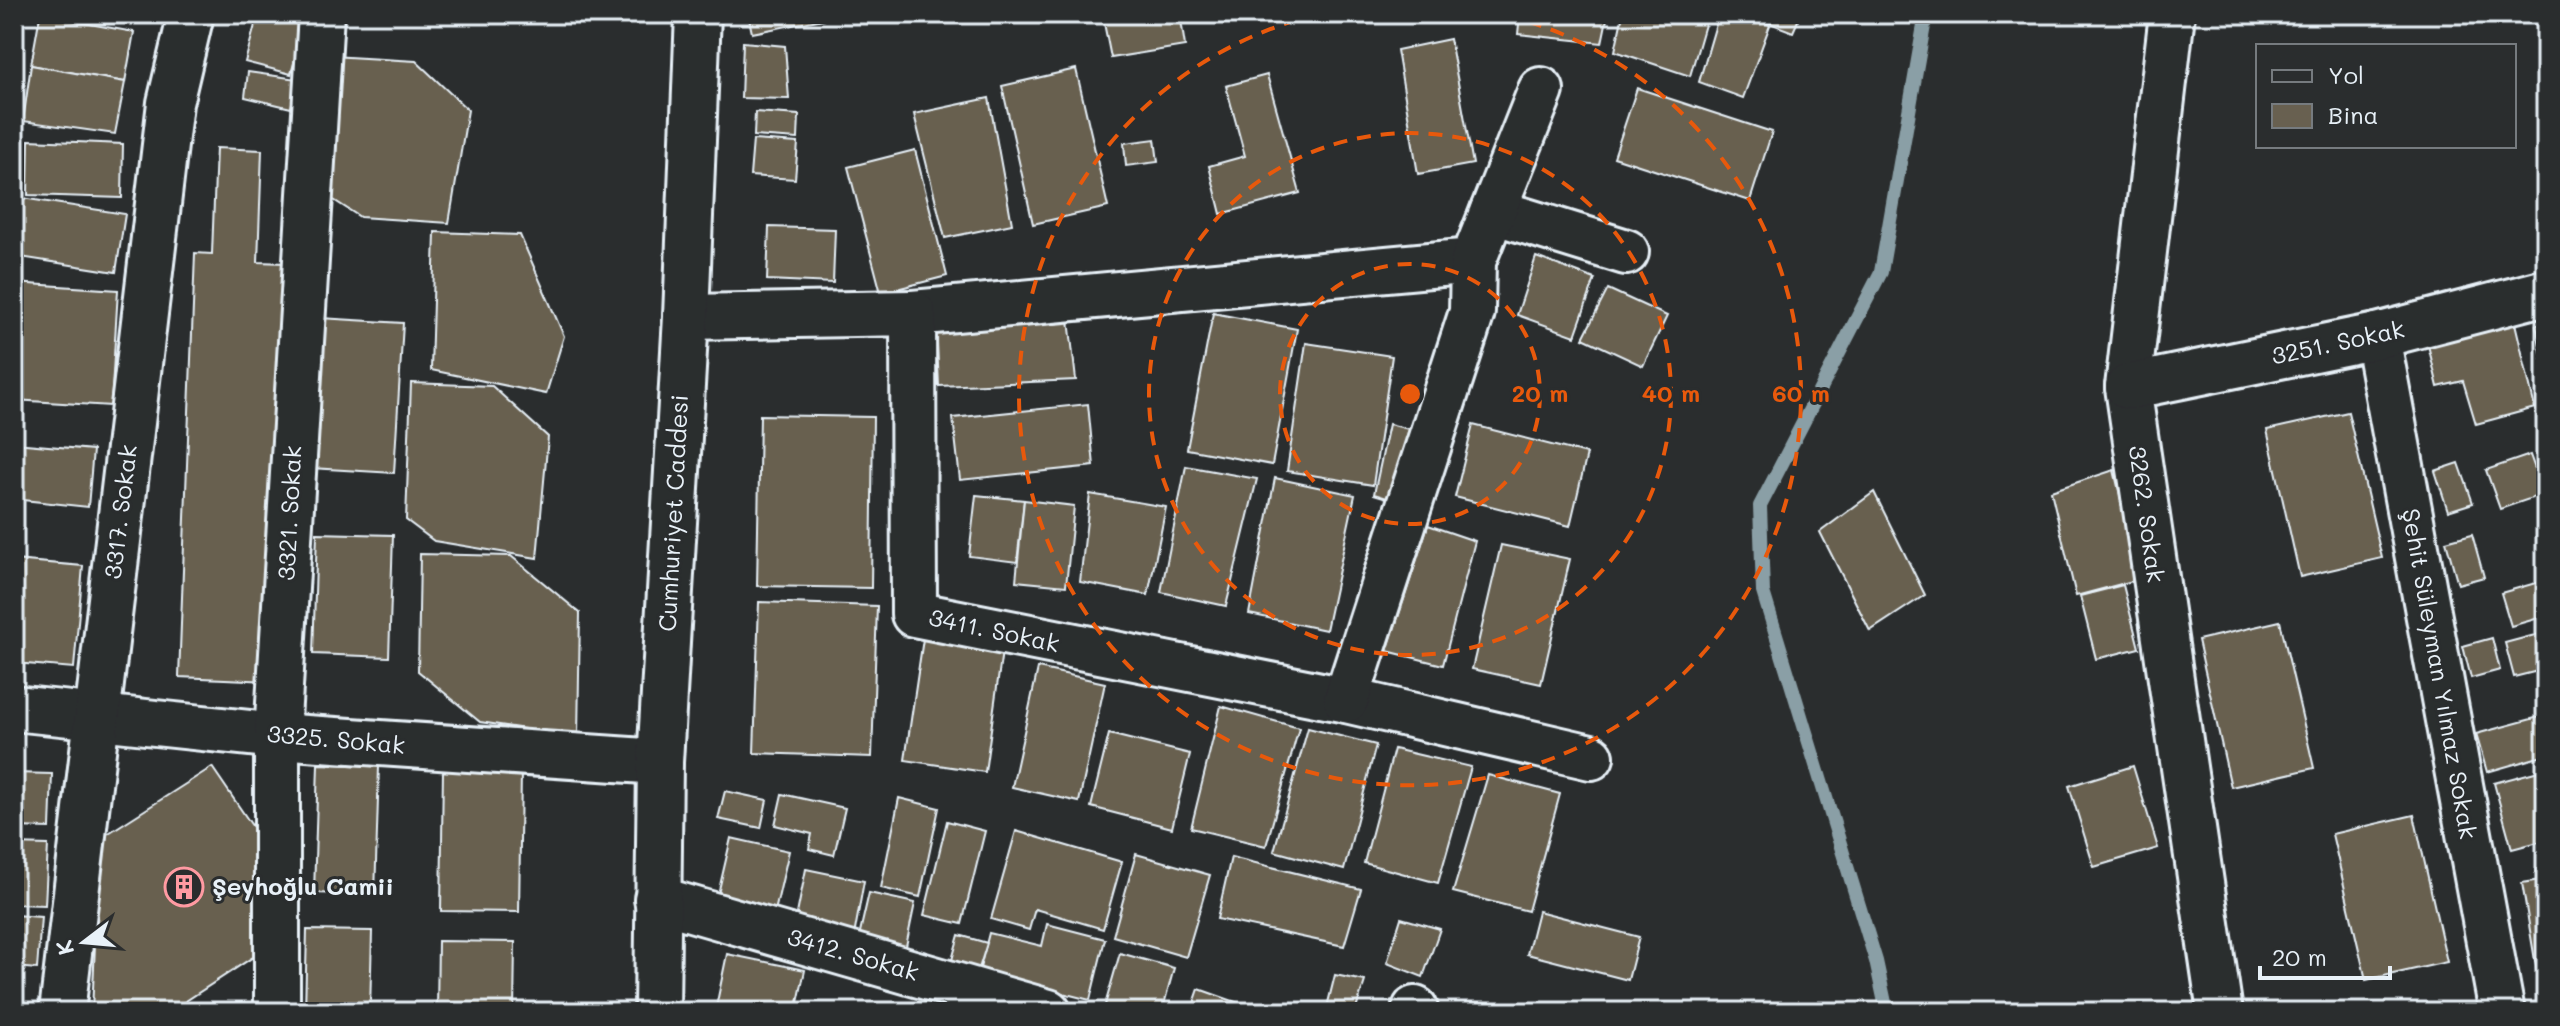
<svg xmlns="http://www.w3.org/2000/svg" width="2560" height="1026" viewBox="0 0 2560 1026" font-family="Mali,sans-serif">
  <style>
    .lines { fill: none; stroke-linecap: round; stroke-linejoin: round }
    .stream { stroke: #8a9fa6; stroke-width: 14 }
    .building { fill: #686050; stroke: #e8f1f8; stroke-width: 2 }
    .street-casing { stroke: #e8f1f8; stroke-width: 50 }
    .secondary-casing { stroke: #e8f1f8; stroke-width: 50 }
    .street { stroke: #2a2d2e; stroke-width: 44 }
    .secondary { stroke: #2a2d2e; stroke-width: 44 }
    .ring { fill: none; stroke: #e8590c; stroke-width: 4; stroke-dasharray: 14 10 }
    .labels { text-anchor: middle; stroke-width: 6; stroke-linejoin: round; paint-order: stroke }
    .street-label { font-size: 24px; fill: #e8f1f8; stroke: #2a2d2e }
    .poi-label { font-size: 24px; font-weight: bold; fill: #e8f1f8; stroke: #2a2d2e; text-anchor: start }
    .centre { fill: #e8590c; stroke: #2a2d2e; stroke-width: 4 }
    .ring-label { font-size: 24px; text-anchor: middle; font-weight: bold; fill: #e8590c; stroke: #2a2d2e; stroke-width: 6; stroke-linejoin: round; paint-order: stroke }
  </style>
  <rect width="100%" height="100%" fill="#2a2d2e"/>
  <filter id="ink" filterUnits="userSpaceOnUse"><feTurbulence type="fractalNoise" baseFrequency=".0125" numOctaves="2"/><feDisplacementMap in="SourceGraphic" scale="16" xChannelSelector="R" yChannelSelector="G"/><feConvolveMatrix kernelMatrix="1 2 1 2 8 2 1 2 1" color-interpolation-filters="sRGB"/></filter>
  <g filter="url(#ink)">
    <g class="lines">
      <!-- stream -->
      <polyline class="stream" points="1887,1012 1876,961 1763,592 1760,506 1881,272 1926,14"/>
    </g>
    <!-- building -->
    <g class="building">
      <polygon points="258,14 307,14 291,74 245,62"/>
      <polygon points="748,14 849,14 752,33"/>
      <polygon points="1123,14 1180,14 1185,46 1111,58 1103,18"/>
      <polygon points="1520,14 1608,14 1602,43 1518,34"/>
      <polygon points="1623,14 1708,14 1690,76 1615,51"/>
      <polygon points="1719,14 1743,14 1770,25 1743,98 1699,82"/>
      <polygon points="1764,14 1801,14 1793,32 1762,20"/>
      <polygon points="40,15 134,32 125,82 31,65"/>
      <polygon points="1450,39 1473,164 1418,174 1397,50"/>
      <polygon points="743,42 785,46 789,99 741,98"/>
      <polygon points="331,56 416,61 468,110 449,223 360,217 323,193"/>
      <polygon points="31,65 125,82 115,134 23,121"/>
      <polygon points="1076,69 1108,207 1033,224 1002,86"/>
      <polygon points="248,72 297,79 291,108 245,97"/>
      <polygon points="1267,75 1300,193 1221,214 1209,166 1245,156 1226,86"/>
      <polygon points="1637,88 1772,132 1750,201 1614,157"/>
      <polygon points="989,98 1012,224 945,238 914,114"/>
      <polygon points="755,112 799,115 798,139 754,136"/>
      <polygon points="1155,139 1158,162 1126,166 1124,143"/>
      <polygon points="29,140 123,144 122,198 28,195"/>
      <polygon points="753,140 798,143 795,179 750,176"/>
      <polygon points="216,148 262,150 258,262 286,263 271,681 179,677 195,253 212,254"/>
      <polygon points="915,150 947,276 881,293 848,167"/>
      <polygon points="22,198 125,214 116,272 14,256"/>
      <polygon points="769,227 835,229 833,283 767,280"/>
      <polygon points="435,232 520,235 564,336 546,394 431,370"/>
      <polygon points="1536,257 1595,279 1575,336 1517,315"/>
      <polygon points="14,283 118,290 111,406 14,400"/>
      <polygon points="1608,289 1667,316 1643,366 1583,338"/>
      <polygon points="1068,311 1076,380 939,386 936,323"/>
      <polygon points="1213,313 1297,329 1272,465 1187,449"/>
      <polygon points="320,318 403,323 394,473 311,468"/>
      <polygon points="2515,323 2535,408 2476,424 2463,381 2438,387 2428,345"/>
      <polygon points="2546,323 2546,376 2536,325"/>
      <polygon points="1306,343 1392,356 1373,485 1287,471"/>
      <polygon points="411,383 492,386 548,437 537,558 434,541 406,520"/>
      <polygon points="1088,404 1094,466 960,480 953,418"/>
      <polygon points="2348,412 2382,558 2300,577 2267,430"/>
      <polygon points="760,415 873,417 871,588 757,586"/>
      <polygon points="1389,424 1424,433 1400,502 1374,494"/>
      <polygon points="1473,425 1587,454 1570,526 1455,497"/>
      <polygon points="14,443 93,450 88,507 14,499"/>
      <polygon points="2530,455 2544,494 2500,509 2486,470"/>
      <polygon points="2459,463 2473,503 2448,511 2435,471"/>
      <polygon points="1186,466 1257,479 1226,606 1161,592"/>
      <polygon points="2114,470 2140,579 2076,596 2051,491"/>
      <polygon points="1275,478 1355,495 1326,630 1249,614"/>
      <polygon points="1874,492 1925,595 1870,631 1820,532"/>
      <polygon points="1090,494 1166,507 1148,595 1080,582"/>
      <polygon points="976,495 1024,500 1017,562 969,556"/>
      <polygon points="1024,500 1074,506 1066,586 1016,581"/>
      <polygon points="1428,525 1475,541 1443,665 1387,651"/>
      <polygon points="317,533 393,535 389,657 313,654"/>
      <polygon points="2472,534 2484,577 2458,584 2446,541"/>
      <polygon points="1501,545 1570,559 1541,684 1472,669"/>
      <polygon points="420,554 511,556 580,613 578,737 480,722 418,671"/>
      <polygon points="14,560 83,566 74,668 14,663"/>
      <polygon points="2546,580 2546,616 2511,626 2501,593"/>
      <polygon points="2123,585 2139,648 2096,659 2080,596"/>
      <polygon points="759,602 877,606 872,757 754,753"/>
      <polygon points="2280,621 2314,768 2231,787 2198,640"/>
      <polygon points="924,632 1003,644 985,772 905,760"/>
      <polygon points="2546,632 2546,669 2514,677 2505,643"/>
      <polygon points="2492,638 2500,670 2471,678 2463,646"/>
      <polygon points="1038,668 1105,683 1079,802 1012,787"/>
      <polygon points="1221,706 1299,728 1266,846 1191,828"/>
      <polygon points="2539,717 2546,755 2487,772 2476,734"/>
      <polygon points="1308,728 1376,745 1344,870 1274,851"/>
      <polygon points="1109,734 1190,754 1172,828 1091,807"/>
      <polygon points="1394,749 1471,767 1438,883 1364,863"/>
      <polygon points="318,764 379,766 375,895 314,893"/>
      <polygon points="2133,766 2158,848 2094,867 2069,786"/>
      <polygon points="212,767 270,852 267,948 169,1012 92,1011 96,923 104,836"/>
      <polygon points="2546,769 2546,840 2512,849 2494,783"/>
      <polygon points="443,770 521,771 519,912 441,911"/>
      <polygon points="14,773 52,774 50,828 14,827"/>
      <polygon points="1488,775 1560,794 1528,911 1453,892"/>
      <polygon points="725,791 767,800 761,828 718,819"/>
      <polygon points="782,794 845,808 834,855 809,849 812,834 775,825"/>
      <polygon points="899,798 939,808 920,897 881,888"/>
      <polygon points="2414,815 2447,962 2366,980 2332,834"/>
      <polygon points="947,821 985,831 962,924 924,915"/>
      <polygon points="1016,831 1122,862 1103,929 1035,909 1029,930 991,919"/>
      <polygon points="731,838 789,851 773,920 715,907"/>
      <polygon points="14,844 48,845 45,905 14,904"/>
      <polygon points="1136,854 1210,875 1186,957 1113,936"/>
      <polygon points="1231,857 1361,889 1344,946 1217,919"/>
      <polygon points="806,869 864,881 854,936 795,924"/>
      <polygon points="2546,879 2546,983 2539,984 2522,883"/>
      <polygon points="869,893 915,903 905,951 858,941"/>
      <polygon points="1538,911 1639,937 1628,980 1527,954"/>
      <polygon points="14,915 41,917 37,969 14,967"/>
      <polygon points="1401,918 1440,929 1423,977 1387,963"/>
      <polygon points="1047,924 1105,939 1090,1000 979,972 989,933 1042,946"/>
      <polygon points="307,930 372,931 370,1012 305,1012"/>
      <polygon points="959,935 987,943 977,975 950,967"/>
      <polygon points="438,941 515,942 514,1012 437,1012"/>
      <polygon points="1120,953 1174,968 1162,1012 1103,1012"/>
      <polygon points="727,954 805,970 796,1012 715,1012"/>
      <polygon points="1335,975 1365,981 1355,1012 1327,1007"/>
      <polygon points="1199,989 1264,1012 1191,1012"/>
    </g>
    <g class="lines">
      <!-- street casing -->
      <g class="street-casing">
        <g id="street">
          <polyline points="2172,14 2128,387 2220,1012"/>
          <polyline points="1493,211 1626,252"/>
          <polyline points="913,313 1473,261"/>
          <polyline points="686,317 913,313 914,614 1346,700 1591,757"/>
          <polyline points="2377,336 2502,1012"/>
          <polyline points="2128,387 2377,336 2546,292"/>
          <polyline points="1346,700 1472,312 1473,261 1541,90"/>
          <polyline points="14,708 277,736 660,762"/>
          <polyline points="657,899 1048,1012"/>
          <polyline points="62,1012 170,103 191,14"/>
          <polyline points="277,1012 277,736 321,14"/>
          <polyline points="1414,1012 1415,1009"/>
        </g>
      </g>
      <!-- secondary casing -->
      <g class="secondary-casing">
        <polyline id="secondary" points="657,1012 660,762 686,317 698,14"/>
      </g>
      <!-- street -->
      <use href="#street" class="street"/>
      <!-- secondary -->
      <use href="#secondary" class="secondary"/>
    </g>
  </g>
  <!-- distance rings -->
  <g class="ring">
    <circle cx="1410" cy="394" r="130"/>
    <circle cx="1410" cy="394" r="261"/>
    <path d="M1505 15A391 391 0 1 1 1315 15"/>
  </g>
  <!-- icons -->
  <defs>
    <g id="building-ring" transform="scale(2)"><circle r="9.5" fill="#2a2d2e" stroke="#ff9aa2" stroke-width="1.5"/><path d="M-4-6H4V6H1V3H-1V6H-4ZM-2.5-4.3h1.7v1.8h-1.7ZM.8-4.3h1.7v1.8H.8ZM-2.5-1h1.7V.8h-1.7ZM.8-1h1.7V.8H.8Z" fill="#ff9aa2"/></g>
  </defs>
  <g fill-rule="evenodd">
    <use href="#building-ring" x="184" y="887"/>
  </g>
  <g class="labels">
    <!-- street labels -->
    <g class="street-label">
      <text transform="translate(2338 343) rotate(-12)" y="8">3251. Sokak</text>
      <text transform="translate(121 512) rotate(-83)" y="8">3317. Sokak</text>
      <text transform="translate(290 513) rotate(-87)" y="8">3321. Sokak</text>
      <text transform="translate(674 513) rotate(-87)" y="8">Cumhuriyet Caddesi</text>
      <text transform="translate(2146 514) rotate(82)" y="8">3262. Sokak</text>
      <text transform="translate(994 631) rotate(12)" y="8">3411. Sokak</text>
      <text transform="translate(2439 674) rotate(80)" y="8">Şehit Süleyman Yılmaz Sokak</text>
      <text transform="translate(336 740) rotate(5)" y="8">3325. Sokak</text>
      <text transform="translate(853 955) rotate(16)" y="8">3412. Sokak</text>
    </g>
    <!-- poi labels -->
    <g class="poi-label">
      <text x="212" y="895">Şeyhoğlu Camii</text>
    </g>
  </g>
  <circle cx="1410" cy="394" r="12" class="centre"/>
  <g class="ring-label">
    <text x="1540" y="402">20 m</text>
    <text x="1671" y="402">40 m</text>
    <text x="1801" y="402">60 m</text>
  </g>
  <!-- margin -->
  <rect width="2560" height="1026" fill="none" stroke="#2a2d2e" stroke-width="48"/>
  <rect x="24" y="24" width="2512" height="978" fill="none" stroke="#e8f1f8" stroke-width="3" filter="url(#ink)"/>
  <!-- legend -->
  <rect x="2256" y="44" width="260" height="104" fill="#2a2d2e" stroke="#767b7f" stroke-width="2"/>
  <rect x="2272" y="70" width="40" height="12" fill="#2a2d2e" stroke="#767b7f" stroke-width="2"/>
  <text x="2328" y="84" font-size="24" fill="#e8f1f8">Yol</text>
  <rect x="2272" y="104" width="40" height="24" fill="#686050" stroke="#767b7f" stroke-width="2"/>
  <text x="2328" y="124" font-size="24" fill="#e8f1f8">Bina</text>
  <!-- north arrow -->
  <g transform="translate(84 942) rotate(254)" stroke="#2a2d2e" stroke-width="6" paint-order="stroke">
  <path d="M0-6L14 30L0 20L-14 30Z" fill="#e8f1f8"/>
  <text y="-12" font-size="22" font-weight="bold" text-anchor="middle" fill="#e8f1f8">K</text>
  </g>
  <!-- scale -->
  <path d="M2260 966v12h130v-12" fill="none" stroke="#e8f1f8" stroke-width="4"/>
  <text x="2272" y="966" font-size="24" fill="#e8f1f8" stroke="#2a2d2e" stroke-width="6" paint-order="stroke">20 m</text>
</svg>
